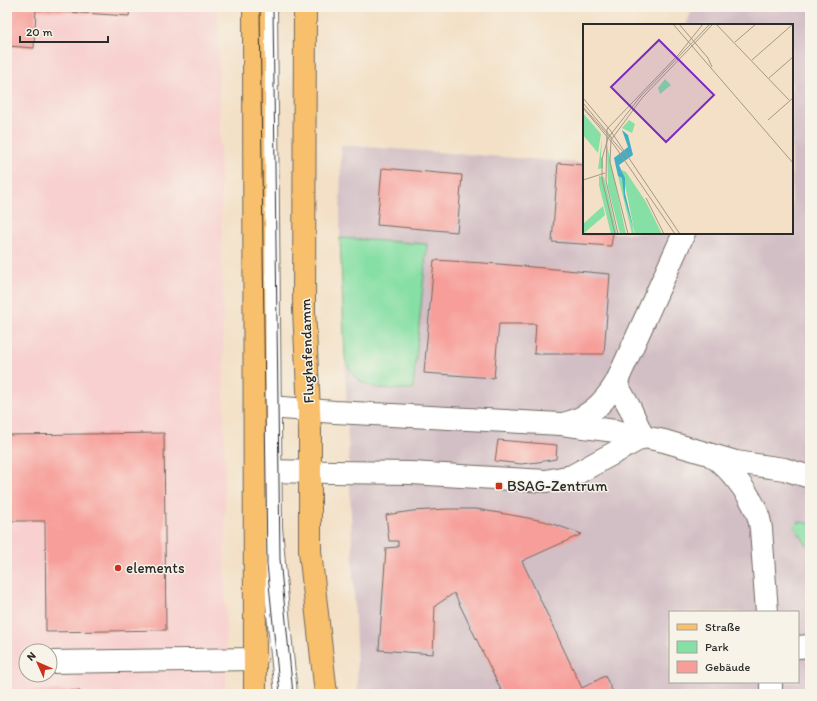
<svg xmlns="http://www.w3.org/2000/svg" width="817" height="701" viewBox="0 0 817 701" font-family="Itim,sans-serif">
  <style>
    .built { fill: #f7d0cf; fill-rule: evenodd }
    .industrial { fill: #d2bec5; fill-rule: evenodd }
    .green { fill: #86dfa4; stroke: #588568 }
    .building { fill: #f79e9a }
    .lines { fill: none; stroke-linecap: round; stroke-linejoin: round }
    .minor-casing { stroke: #716a61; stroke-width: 24 }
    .major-casing { stroke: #716a61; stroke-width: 24 }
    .minor { stroke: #fff; stroke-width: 22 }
    .major { stroke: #f8bf6c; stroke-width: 22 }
    .tram { stroke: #2b2b2b; stroke-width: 1 }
    .poi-dot { fill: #c8321e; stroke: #f7f3e8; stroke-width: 1.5 }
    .labels { text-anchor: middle; stroke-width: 3; stroke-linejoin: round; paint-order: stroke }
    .street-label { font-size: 15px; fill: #2b2b2b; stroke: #f7f3e8 }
    .poi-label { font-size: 15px; fill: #2b2b2b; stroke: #f7f3e8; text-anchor: start }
    .inset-road { fill: none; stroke: #a39888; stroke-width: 1 }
    .view { fill: #7b2cbf; fill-opacity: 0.15; stroke: #7b2cbf; stroke-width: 2 }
    .inset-edge { fill: none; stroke: #2b2b2b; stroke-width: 2 }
  </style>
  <rect width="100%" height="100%" fill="#f7f3e8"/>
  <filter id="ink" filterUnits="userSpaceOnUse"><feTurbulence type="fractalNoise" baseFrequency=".025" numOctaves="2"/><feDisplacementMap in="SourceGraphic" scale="8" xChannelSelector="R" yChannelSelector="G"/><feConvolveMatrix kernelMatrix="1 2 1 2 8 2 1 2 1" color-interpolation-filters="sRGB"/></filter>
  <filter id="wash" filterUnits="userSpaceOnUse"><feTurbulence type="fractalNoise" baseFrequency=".012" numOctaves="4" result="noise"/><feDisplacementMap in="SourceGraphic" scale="16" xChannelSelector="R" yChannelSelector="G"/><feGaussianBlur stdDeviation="0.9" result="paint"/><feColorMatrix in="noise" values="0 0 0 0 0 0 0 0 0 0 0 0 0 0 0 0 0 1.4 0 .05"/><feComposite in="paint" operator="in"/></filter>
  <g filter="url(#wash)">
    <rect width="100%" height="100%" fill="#f3e0c6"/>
    <!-- built -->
    <path class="built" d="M7,7H218L224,384L226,694H7ZM26,651H50V675H26Z"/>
    <!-- industrial -->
    <path class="industrial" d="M693,7H810V694H358L340,238L341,145L584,163V233H792V25H686ZM670,612H798V682H670Z"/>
    <!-- green -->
    <g class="green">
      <path d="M340,238L427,244L413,389C394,389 368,392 354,375C350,370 347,364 345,358Z"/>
      <polygon points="798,522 810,523 810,549 795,528 795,525"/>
    </g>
    <g id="blocks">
      <!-- building -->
      <g class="building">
        <polygon points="7,7 130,7 129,16 36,10 34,48 7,46"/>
        <polygon points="558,163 584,165 584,233 613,233 611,246 552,242"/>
        <polygon points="382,168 462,175 457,232 377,225"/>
        <polygon points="434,260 499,264 610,274 604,354 534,354 536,324 499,324 494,378 424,373"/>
        <polygon points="164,433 166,630 46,632 45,521 7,521 7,435"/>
        <polygon points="498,440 557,445 556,459 538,462 521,464 495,461"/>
        <polygon points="447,509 476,509 517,516 544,521 582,534 522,561 582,688 605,676 614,694 503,694 454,593 435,606 433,654 379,650 386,548 398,547 398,541 389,541 386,515 412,511"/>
        <polygon points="7,690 80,691 80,694 7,694"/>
      </g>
    </g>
  </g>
  <g filter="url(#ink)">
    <use href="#blocks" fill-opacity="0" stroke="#716a61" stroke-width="1"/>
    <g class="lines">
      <!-- minor casing -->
      <g class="minor-casing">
        <g id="minor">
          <polyline points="266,7 271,527 278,614 286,694"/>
          <polyline points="616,383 630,408 643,437"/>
          <polyline points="256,406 335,412 561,424 615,431 664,441 736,462 784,469 810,477"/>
          <path d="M562,424C586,420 604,403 616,383L684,233"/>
          <path d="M713,457C728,466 747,491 755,508C758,514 760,521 761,529L767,612"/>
          <polyline points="256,471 411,473 546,481 572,476 643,437"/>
          <polyline points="798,647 810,646"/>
          <polyline points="50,662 256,659"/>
          <polyline points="771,682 771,694"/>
        </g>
      </g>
      <!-- major casing -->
      <g class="major-casing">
        <g id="major">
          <polyline points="254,7 255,694"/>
          <polyline points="305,7 304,310 310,430 310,551 326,694"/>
        </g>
      </g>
      <!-- minor -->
      <use href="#minor" class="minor"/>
      <!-- major -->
      <use href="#major" class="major"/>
      <!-- tram -->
      <g class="tram">
        <polyline points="260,7 267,564 280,694"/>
        <polyline points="273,7 280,559 293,694"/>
      </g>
    </g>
  </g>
  <!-- markers -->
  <g class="poi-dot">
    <rect x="495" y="482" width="8" height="8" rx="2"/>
    <circle cx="118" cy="568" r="4"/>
  </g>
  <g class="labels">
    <!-- street labels -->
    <g class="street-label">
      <text transform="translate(307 351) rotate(-92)" y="5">Flughafendamm</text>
    </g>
    <!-- poi labels -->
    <g class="poi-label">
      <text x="507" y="491">BSAG-Zentrum</text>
      <text x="126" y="573">elements</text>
    </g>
  </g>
  <!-- overview -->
  <g transform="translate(583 24)">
    <rect width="210" height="210" fill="#f3e0c6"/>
    <path d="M82,55L88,61L77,70L75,64ZM0,89L18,110L15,129L0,111ZM46,96L52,100L49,109L39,104ZM19,114L18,133L20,134V144L15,145ZM24,121L43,210H37L25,163ZM39,146L43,148L63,178L79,210H52ZM16,152L21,153L34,210H28L16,161ZM35,152L39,154L51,210H49ZM20,182L22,191L0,210V200Z" fill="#86dfa4"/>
    <path d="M39,106L45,111L50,131L36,141L42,154V170L52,210L41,173L39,154L35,152L31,134L45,123Z" fill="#44adc3"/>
    <path class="inset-road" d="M90,0L210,139M96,0L125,34L129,43M133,0L206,76M152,18L173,0M169,36L210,0M186,54L210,33M0,74L27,106L97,210M0,79L29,114M0,83L41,129M0,84L31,121L92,210M185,96L210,74M0,156L22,149M63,174L81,210M32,210L19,155V135L25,114L57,73L127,0M35,210L23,157L24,105L96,30L120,0M45,210L27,138L28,116L59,74L130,0"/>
    <path class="view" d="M76,16L131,71L83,118L28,63Z"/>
    <rect width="210" height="210" class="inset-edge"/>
  </g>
  <!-- margin -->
  <rect width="817" height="701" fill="none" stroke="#f7f3e8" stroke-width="24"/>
  <!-- legend -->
  <rect x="669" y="611" width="130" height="72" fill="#f7f3e8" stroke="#a5a39c"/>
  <rect x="677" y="624" width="20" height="6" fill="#f8bf6c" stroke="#a5a39c"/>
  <text x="705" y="631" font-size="12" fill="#2b2b2b">Straße</text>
  <rect x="677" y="641" width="20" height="12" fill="#86dfa4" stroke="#a5a39c"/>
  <text x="705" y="651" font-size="12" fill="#2b2b2b">Park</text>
  <rect x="677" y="661" width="20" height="12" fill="#f79e9a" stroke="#a5a39c"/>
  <text x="705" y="671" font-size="12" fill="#2b2b2b">Gebäude</text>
  <!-- north arrow -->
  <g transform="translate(38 663) rotate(315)"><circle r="19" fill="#f7f3e8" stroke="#a5a39c"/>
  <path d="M0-3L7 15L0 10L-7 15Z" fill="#c8321e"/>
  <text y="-6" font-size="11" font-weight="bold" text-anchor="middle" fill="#2b2b2b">N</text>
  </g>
  <!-- scale -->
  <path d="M20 36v6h88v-6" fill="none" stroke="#2b2b2b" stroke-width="2"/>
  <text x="26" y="36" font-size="12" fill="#2b2b2b" stroke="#f7f3e8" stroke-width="3" paint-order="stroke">20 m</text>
</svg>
